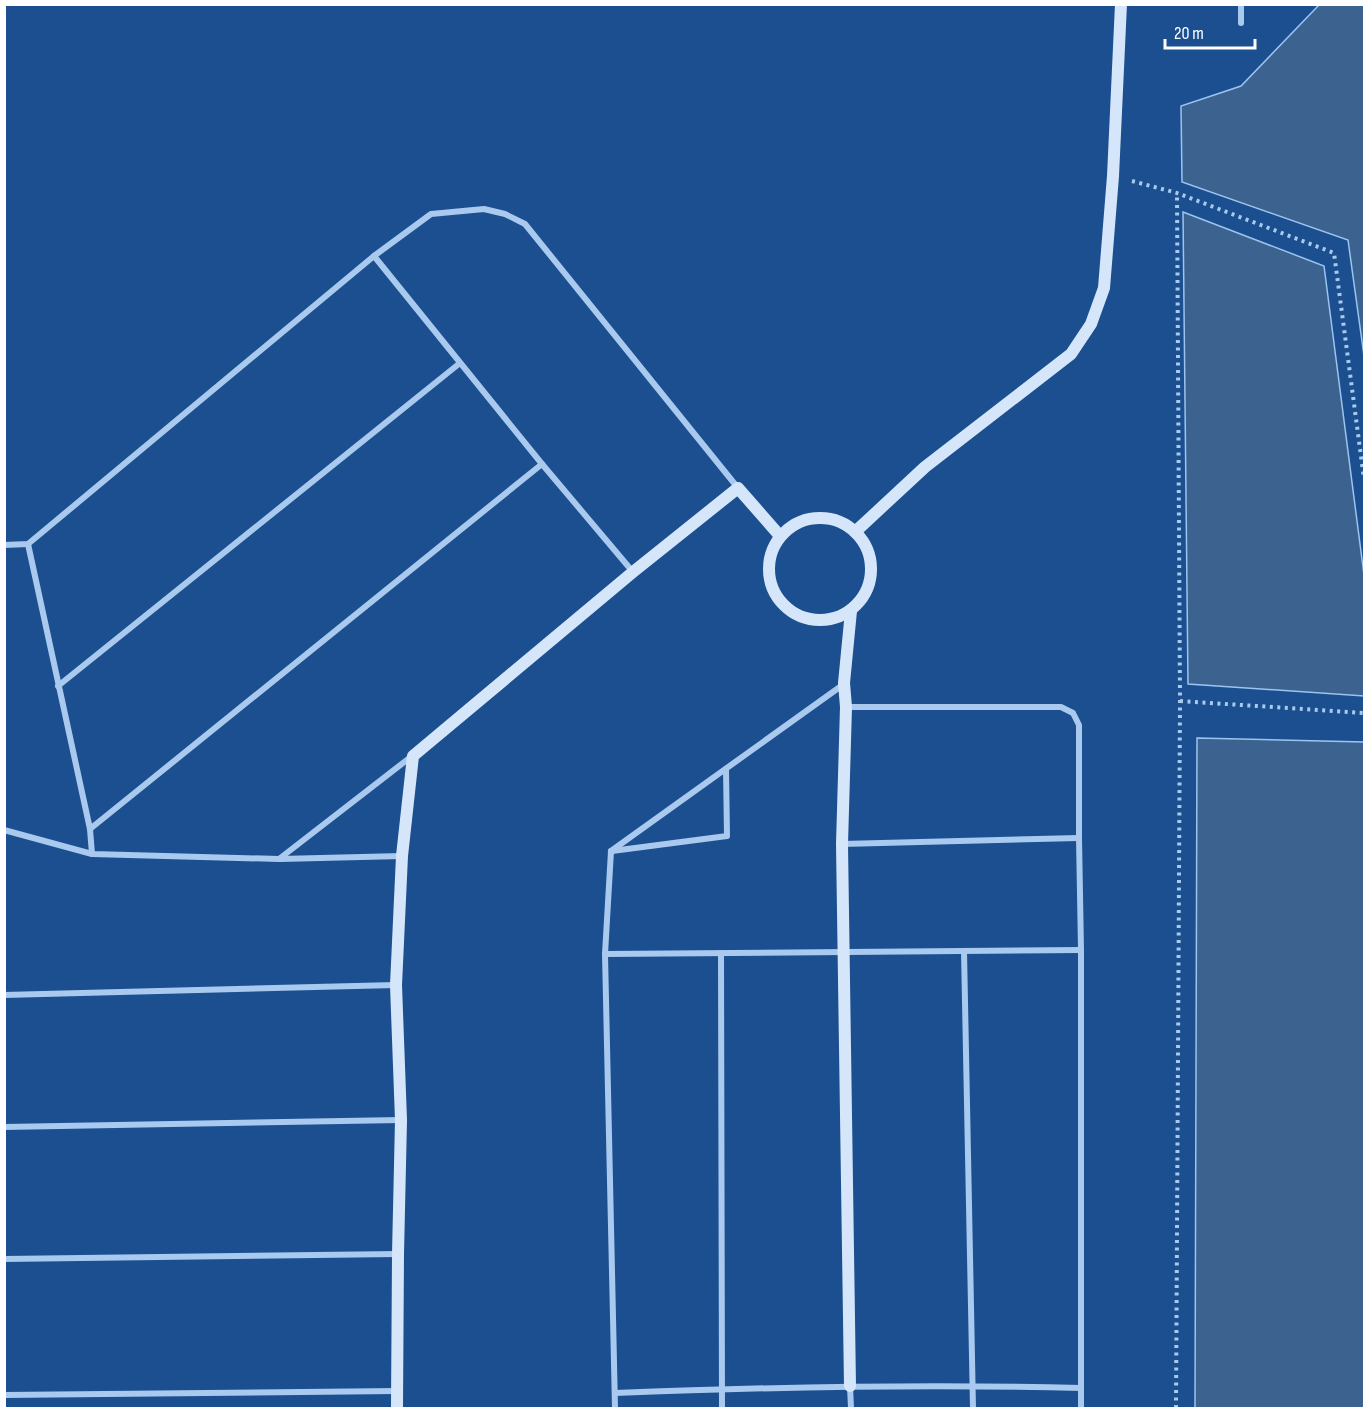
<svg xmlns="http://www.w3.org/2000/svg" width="1369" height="1413" viewBox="0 0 1369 1413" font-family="'Sofia Sans Condensed',sans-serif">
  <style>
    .water { fill: #3c6290; stroke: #9cc4f0; stroke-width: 1.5 }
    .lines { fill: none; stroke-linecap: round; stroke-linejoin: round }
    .path { stroke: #a9c9ee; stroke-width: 4; stroke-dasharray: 3 4.5; stroke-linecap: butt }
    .street { stroke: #a9c9ee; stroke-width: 6 }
    .secondary { stroke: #d6e6fa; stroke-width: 12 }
  </style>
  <rect width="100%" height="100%" fill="#1b4f8f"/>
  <!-- water -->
  <g class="water">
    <polygon points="1319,5 1364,5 1364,356 1348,240 1182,182 1181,106 1241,86"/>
    <polygon points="1183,212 1324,266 1364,575 1364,696 1188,684"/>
    <polygon points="1197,738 1364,742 1364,1408 1195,1408"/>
  </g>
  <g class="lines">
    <!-- path -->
    <g class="path">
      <polyline points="1132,181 1177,193 1334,253 1364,479"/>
      <polyline points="1180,701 1364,713"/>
      <polyline points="1176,1408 1180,701 1177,193"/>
    </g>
    <!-- street -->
    <g class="street">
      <polyline points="1241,4 1241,23"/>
      <polyline points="374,256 542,464 633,572"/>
      <polyline points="28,544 90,829 92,854"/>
      <polyline points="4,545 28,544 374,256 431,214 484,209 505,214 525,224 738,488"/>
      <polyline points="58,686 460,363"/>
      <polyline points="846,707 1061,707 1073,713 1079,725 1079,838 1081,950 1081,1408"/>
      <polyline points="90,829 542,464"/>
      <polyline points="4,830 92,854 279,859 412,756"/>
      <polyline points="842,844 1079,838"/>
      <polyline points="611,851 605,954 615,1408"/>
      <polyline points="611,851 844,684"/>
      <polyline points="612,851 727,836 726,769"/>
      <polyline points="280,859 402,856"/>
      <polyline points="964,951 973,1408"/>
      <polyline points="721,953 722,1408"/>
      <polyline points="605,954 1081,950"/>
      <polyline points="4,995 396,985"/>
      <polyline points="4,1127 401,1120"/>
      <polyline points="4,1259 398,1254"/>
      <polyline points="850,1386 851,1408"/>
      <path d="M615,1393C770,1387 925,1384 1081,1388"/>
      <polyline points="4,1395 397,1391"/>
    </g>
    <!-- secondary -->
    <g class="secondary">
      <circle cx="820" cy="569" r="51"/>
      <polyline points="855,532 925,467 1071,354 1091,324 1104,288 1113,176 1121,4"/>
      <polyline points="850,1386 842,844 846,707 844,683 851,611"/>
      <polyline points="397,1408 398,1254 401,1120 396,985 402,856 413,756 633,572 738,488 780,536"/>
    </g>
  </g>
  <!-- border -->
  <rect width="1369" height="1413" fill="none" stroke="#ffffff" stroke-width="12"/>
  <!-- scale -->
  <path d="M1165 39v9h90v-9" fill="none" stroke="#ffffff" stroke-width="3"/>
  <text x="1174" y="39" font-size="18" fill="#ffffff" stroke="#1b4f8f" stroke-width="4.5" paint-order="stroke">20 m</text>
</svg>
